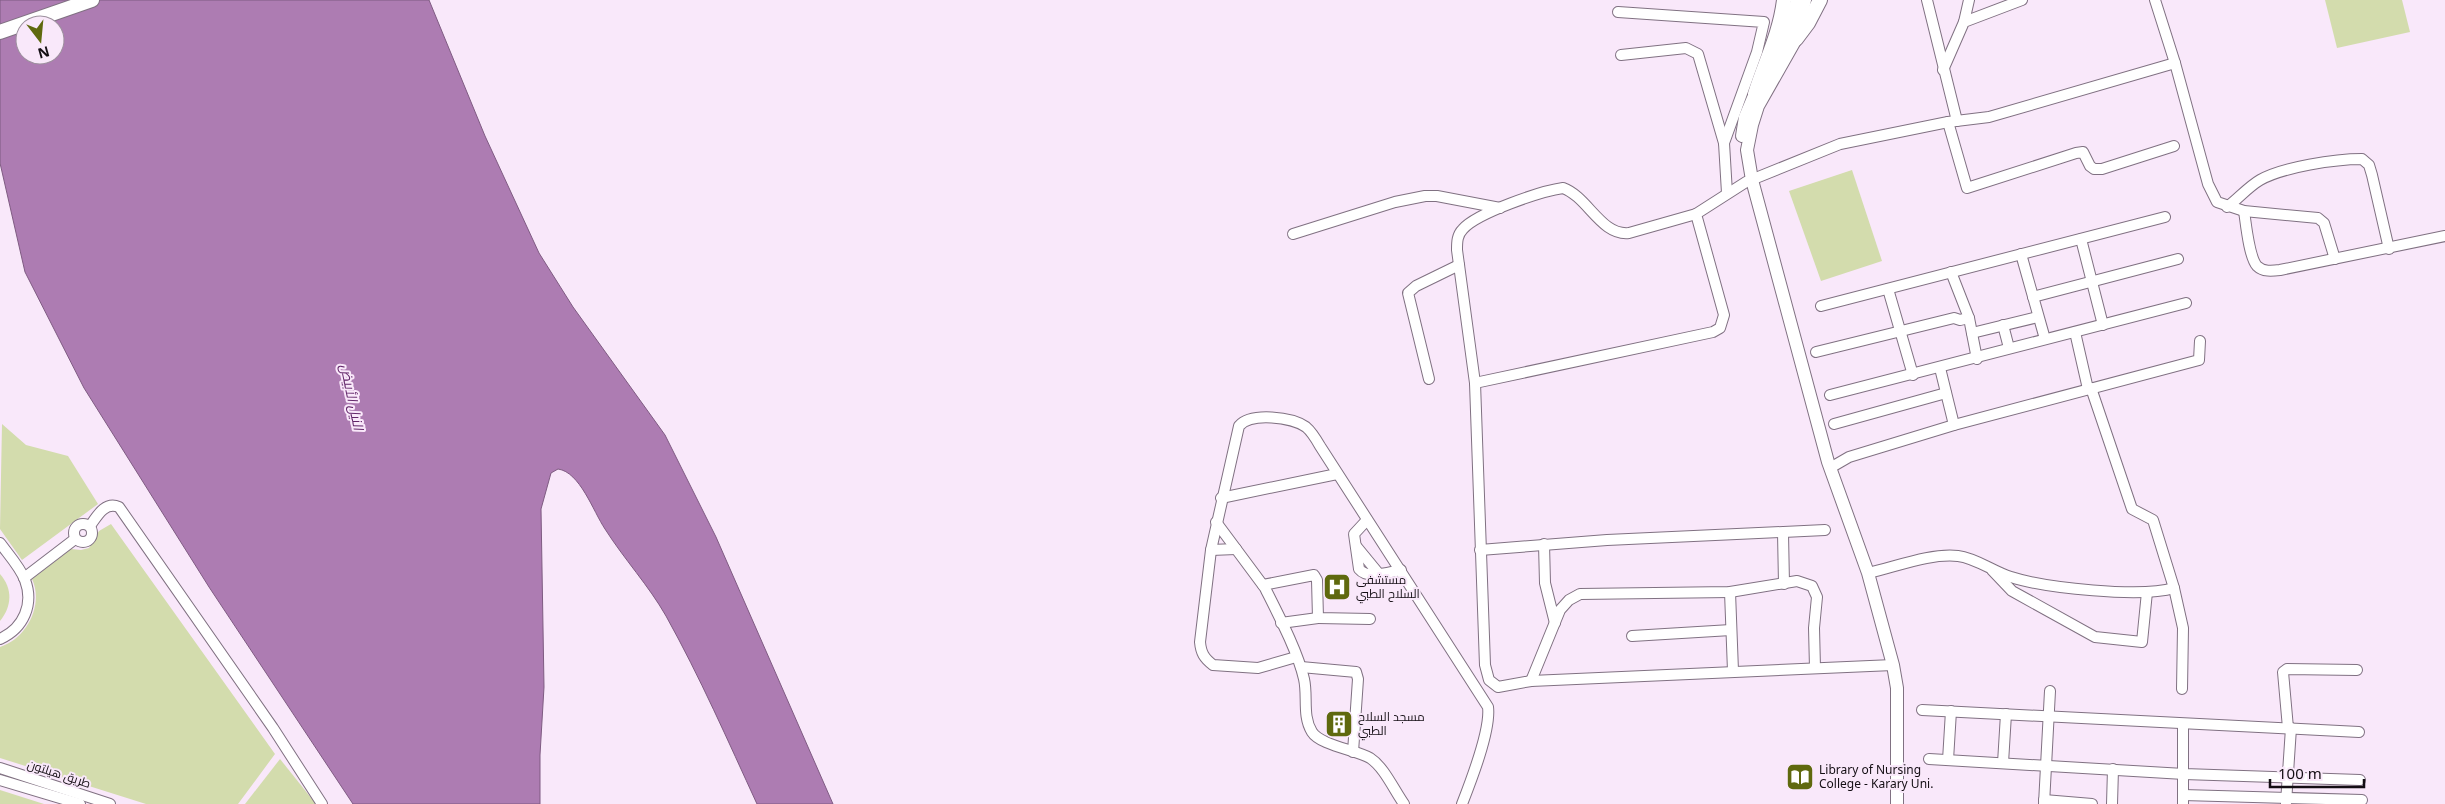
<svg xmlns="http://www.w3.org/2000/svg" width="2445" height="804" viewBox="0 0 2445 804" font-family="'Noto Sans',Cairo,sans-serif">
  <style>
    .green { fill: #d3dcad }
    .water { fill: #ad7cb2; stroke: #7f5b82; fill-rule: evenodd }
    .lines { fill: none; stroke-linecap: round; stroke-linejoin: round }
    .minor-casing { stroke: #807182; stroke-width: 12 }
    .major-casing { stroke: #807182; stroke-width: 14 }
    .highway-casing { stroke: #807182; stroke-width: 16 }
    .minor { stroke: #fff; stroke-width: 10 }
    .major { stroke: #fff; stroke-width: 12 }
    .highway { stroke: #fff; stroke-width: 14 }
    .labels { text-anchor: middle; stroke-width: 4; stroke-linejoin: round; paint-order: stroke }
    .poi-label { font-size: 12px; fill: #130d13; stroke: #f9e8fa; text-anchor: start }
    .street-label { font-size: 12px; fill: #130d13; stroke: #f9e8fa }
    .water-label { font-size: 14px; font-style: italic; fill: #622569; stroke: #f9e8fa }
  </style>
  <rect width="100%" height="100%" fill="#f9e8fa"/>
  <!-- green -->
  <g class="green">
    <polygon points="2325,0 2402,0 2410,32 2337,48"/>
    <polygon points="1852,170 1882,261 1821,281 1789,191"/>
    <polygon points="2,424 26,445 68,456 98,504 22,560 0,529"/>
    <path d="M111,524L275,754L238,804H146L0,758V647C27,639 44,604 32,579L71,549L81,550L89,548L99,531Z"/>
    <path d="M0,574C13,589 12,606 0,621Z"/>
    <polygon points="280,759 316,804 245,804"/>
    <polygon points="0,790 44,804 0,804"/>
  </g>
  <!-- water -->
  <path class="water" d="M0,0H429L485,136L539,253L573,307L665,435L716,537L833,804H757C728,741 700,677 666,616C649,586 624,559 605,529C593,511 580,472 558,469L551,473L541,509L544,687L540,755V804H353L209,587L84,388L25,272L0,163ZM25,25H55V55H25Z"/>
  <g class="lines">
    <!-- minor casing -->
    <g class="minor-casing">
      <g id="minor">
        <polyline points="1927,0 1957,121"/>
        <polyline points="2155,0 2175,63"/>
        <polyline points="1618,12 1764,22 1757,52 1724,143 1727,193"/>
        <polyline points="1964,22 1969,0"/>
        <polyline points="1621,55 1686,48 1698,54 1724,143"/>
        <polyline points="1943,70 1964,22 2022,0"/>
        <polyline points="1948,122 1967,188 2076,153 2083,152 2090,166 2094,169 2102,169 2174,146"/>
        <path d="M2227,207C2238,199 2248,187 2260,180C2283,167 2335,159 2362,159L2369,165L2372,175L2389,249"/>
        <path d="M2244,211C2246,224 2249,257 2257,266C2263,272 2272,271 2280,270L2445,236"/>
        <path d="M1696,214L1629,233C1601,236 1588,197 1563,188C1541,191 1477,213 1463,229C1457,235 1457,242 1457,250L1475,383L1485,665L1489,680L1498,687L1531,681L1893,665"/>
        <polyline points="1293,234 1395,202 1425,196 1437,196 1500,208"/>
        <polyline points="2081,239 2103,325"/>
        <polyline points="2021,254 2045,339"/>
        <polyline points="1951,272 1969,318 1977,359"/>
        <polyline points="1888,289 1913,375"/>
        <polyline points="2033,297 2178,259"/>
        <polyline points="1821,306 2165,217"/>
        <polyline points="2003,325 2009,348"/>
        <polyline points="2075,332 2088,389"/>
        <polyline points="1972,333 2038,317"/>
        <polyline points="1816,352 1954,318 1960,320 1969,318"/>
        <polyline points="1940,368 1954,425"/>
        <polyline points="1429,379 1408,293 1416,286 1459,265"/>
        <polyline points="1475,383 1713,332 1720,328 1724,315 1696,214 1746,182 1840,144 1948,122 1989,117 2175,63 2208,184 2217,202 2244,211 2318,218 2324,223 2335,259"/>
        <polyline points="2091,388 2132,509 2153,520 2174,588 2183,628 2182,689"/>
        <polyline points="1830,395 2186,303"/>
        <polyline points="1834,424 1946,393"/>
        <polyline points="1830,468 1849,457 1954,425 2199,360 2200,341"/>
        <polyline points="1221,498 1337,474"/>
        <path d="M1367,520L1354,534L1359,569C1368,580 1389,572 1401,570"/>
        <path d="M1216,522L1265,588C1278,614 1298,652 1304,679C1308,696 1302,716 1312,732C1320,745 1356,750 1370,758C1384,767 1394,790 1404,804"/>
        <circle cx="83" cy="533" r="9"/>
        <path d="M90,526C97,516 105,501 119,507L273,728L322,804"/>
        <polyline points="1783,533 1784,584"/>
        <path d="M0,543C8,554 20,567 25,580C34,604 24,628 0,639"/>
        <polyline points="1544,544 1545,583 1555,623"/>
        <polyline points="1356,546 1379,574"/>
        <path d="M1236,549L1211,550L1239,426C1251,412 1292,417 1306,427C1312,432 1316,439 1320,446L1488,707C1491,730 1471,781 1462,804"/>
        <path d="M1211,550L1200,642C1201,653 1204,658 1213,665L1258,668L1296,657"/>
        <polyline points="1480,550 1607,540 1825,530"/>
        <polyline points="1992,570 2012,591 2095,637 2142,642 2147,592"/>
        <path d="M1868,573C1896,567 1929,553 1958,556C1976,558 1994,572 2011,577C2045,588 2141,598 2174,588"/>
        <polyline points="24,578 75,539"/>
        <polyline points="1263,585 1314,575 1317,580 1318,618 1370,619"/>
        <polyline points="1730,592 1733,671"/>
        <polyline points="1281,623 1318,618"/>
        <polyline points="1632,636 1731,630"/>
        <polyline points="1301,667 1356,672 1358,679 1353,752"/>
        <polyline points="1531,681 1560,610 1569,600 1580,594 1730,592 1797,581 1812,586 1817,597 1814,628 1815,668"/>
        <polyline points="1922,710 2359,732"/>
        <polyline points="2183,724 2183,804"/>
        <polyline points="2288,728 2283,672 2287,669 2357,670"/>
        <polyline points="1929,759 2184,774 2360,780"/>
        <polyline points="1948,760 1951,711"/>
        <polyline points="2003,763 2006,714"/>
        <polyline points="0,768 110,804"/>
        <polyline points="0,780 80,804"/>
        <polyline points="2183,795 2362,800"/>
        <polyline points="2044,800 2092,804"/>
        <polyline points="2286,803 2291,728"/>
        <polyline points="2044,804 2050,691"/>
        <polyline points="2112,804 2113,769"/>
      </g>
    </g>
    <!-- major casing -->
    <g class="major-casing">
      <g id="major">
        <polyline points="1805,0 1796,39 1758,106 1752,125 1747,150 1752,180 1828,462 1868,573 1893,665 1897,688 1897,804"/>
        <polyline points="1770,70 1788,32 1797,0"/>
        <polyline points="1742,136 1745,117 1753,98"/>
      </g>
    </g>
    <!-- highway casing -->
    <g class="highway-casing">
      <g id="highway">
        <polyline points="0,32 92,0"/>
        <polyline points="1796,39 1808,23 1820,0"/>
        <path d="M1755,94C1765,62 1780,34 1784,0"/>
      </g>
    </g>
    <!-- minor -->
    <use href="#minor" class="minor"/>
    <!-- major -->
    <use href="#major" class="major"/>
    <!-- highway -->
    <use href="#highway" class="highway"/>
  </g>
  <!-- icons -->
  <defs>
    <g id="hospital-square" transform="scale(1.4375)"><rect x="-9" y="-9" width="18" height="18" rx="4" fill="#5f690e" stroke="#f9e8fa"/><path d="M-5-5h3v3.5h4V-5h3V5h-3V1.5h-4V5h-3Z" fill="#fff"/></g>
    <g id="building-square" transform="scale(1.4375)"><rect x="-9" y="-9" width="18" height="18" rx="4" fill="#5f690e" stroke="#f9e8fa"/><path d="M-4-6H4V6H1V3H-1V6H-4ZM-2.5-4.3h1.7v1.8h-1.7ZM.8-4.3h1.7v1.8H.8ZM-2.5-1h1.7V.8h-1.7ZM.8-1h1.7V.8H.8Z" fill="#fff"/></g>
    <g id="library-square" transform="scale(1.4375)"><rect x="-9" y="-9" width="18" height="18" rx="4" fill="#5f690e" stroke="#f9e8fa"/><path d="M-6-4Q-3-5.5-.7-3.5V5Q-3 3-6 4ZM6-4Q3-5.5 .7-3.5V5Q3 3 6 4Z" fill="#fff"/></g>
  </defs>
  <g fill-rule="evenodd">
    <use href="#hospital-square" x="1337" y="587"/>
    <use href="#building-square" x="1339" y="724"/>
    <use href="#library-square" x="1800" y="777"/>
  </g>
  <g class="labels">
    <!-- poi labels -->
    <g class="poi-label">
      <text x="1356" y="584">مستشفى<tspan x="1356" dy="14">السلاح الطبي</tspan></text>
      <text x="1358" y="721">مسجد السلاح<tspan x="1358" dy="14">الطبي</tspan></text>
      <text x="1819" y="774">Library of Nursing<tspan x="1819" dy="14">College - Karary Uni.</tspan></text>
    </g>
    <!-- street labels -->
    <g class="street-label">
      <text transform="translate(59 774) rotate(18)" y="4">طريق هيلتون</text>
    </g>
    <!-- water labels -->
    <g class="water-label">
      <text transform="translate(352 397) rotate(78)" y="5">النيل الأبيض</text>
    </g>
  </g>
  <!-- north arrow -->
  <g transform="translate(40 40) rotate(164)"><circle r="24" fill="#f9e8fa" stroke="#9d909e"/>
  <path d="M0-4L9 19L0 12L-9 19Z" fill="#5f690e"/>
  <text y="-8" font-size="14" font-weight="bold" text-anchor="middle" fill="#130d13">N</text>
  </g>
  <!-- scale -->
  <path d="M2270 779v8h94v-8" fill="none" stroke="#130d13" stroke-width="2.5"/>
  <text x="2278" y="779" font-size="15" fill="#130d13" stroke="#f9e8fa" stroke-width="4" paint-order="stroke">100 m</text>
</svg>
